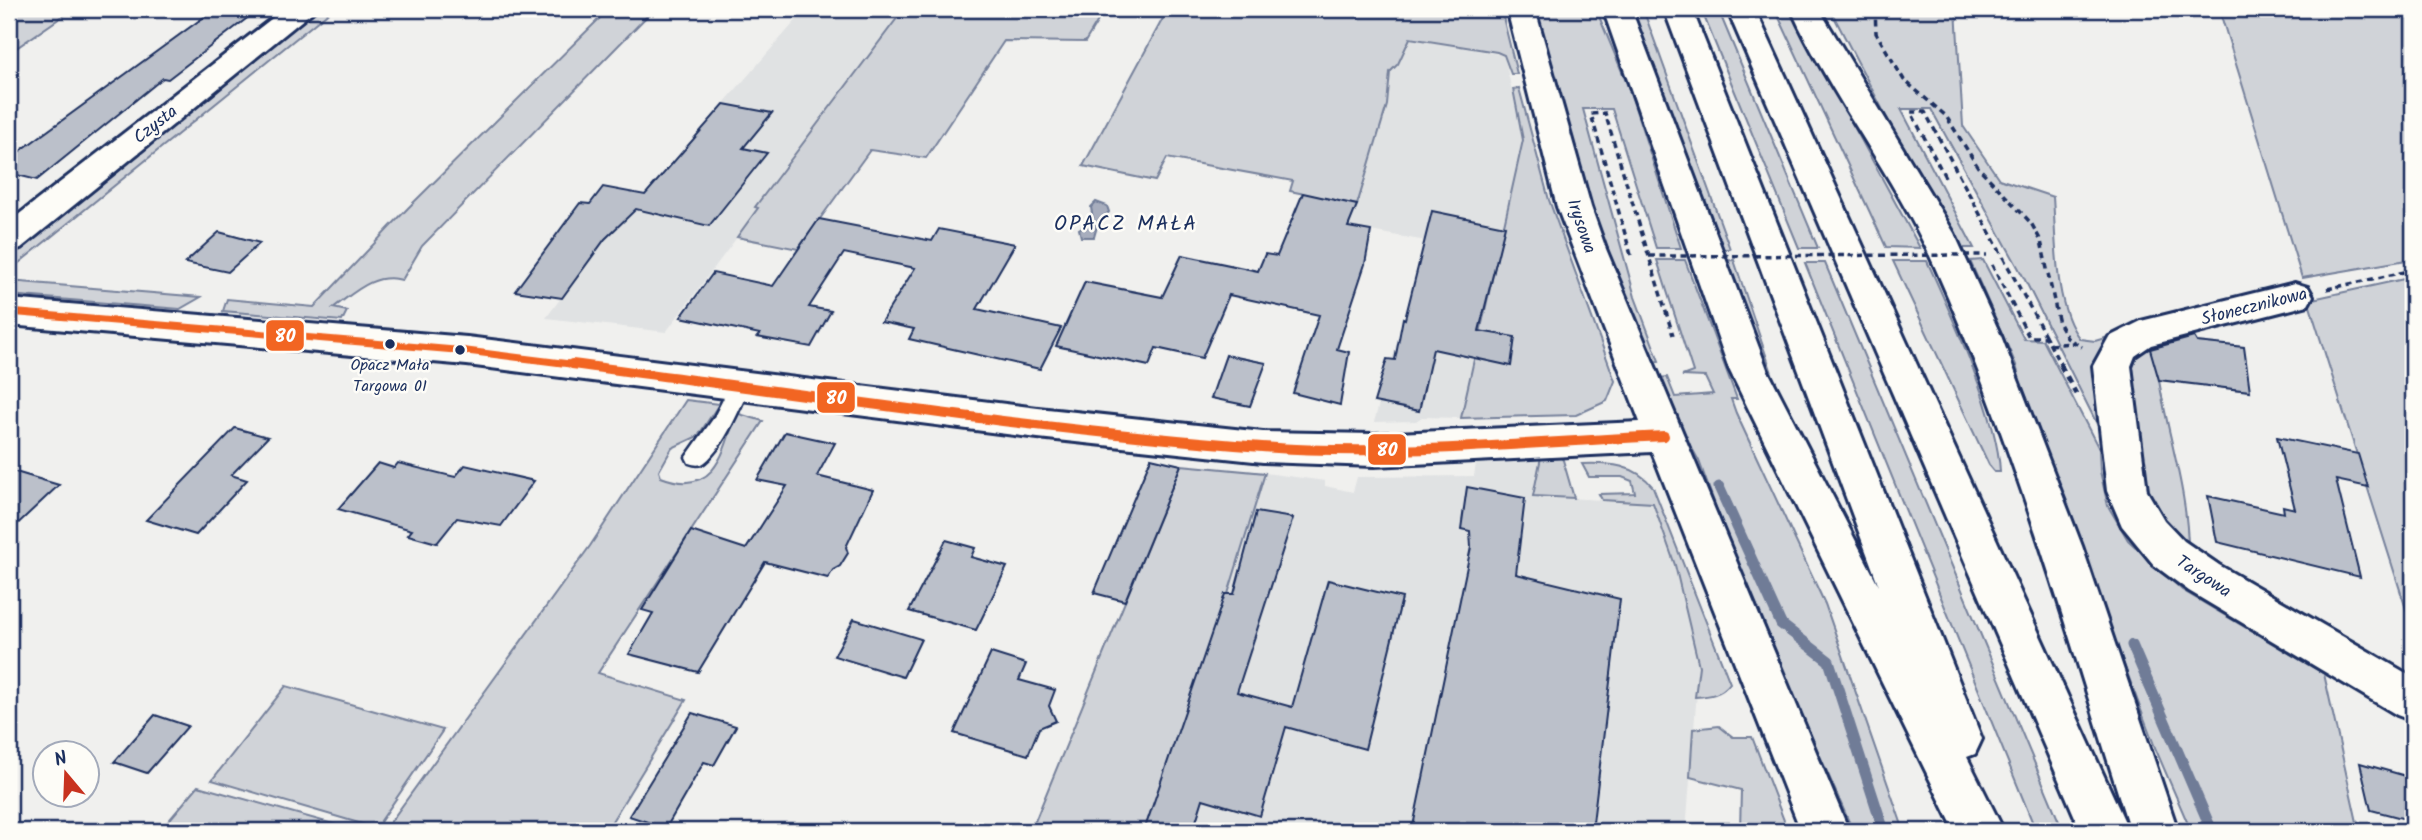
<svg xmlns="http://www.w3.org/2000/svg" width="2422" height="840" viewBox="0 0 2422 840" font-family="Kalam,sans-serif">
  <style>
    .built { fill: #e0e2e3 }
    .green { fill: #d0d3d8; stroke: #76819b; stroke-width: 2 }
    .water { fill: #a7adbd; stroke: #6f7b97; stroke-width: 2 }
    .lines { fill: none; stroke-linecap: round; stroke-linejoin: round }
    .stream { stroke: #6f7b97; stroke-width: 11 }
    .building { fill: #bbc0ca; stroke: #1b2f5e; stroke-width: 2 }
    .lane-casing { stroke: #1b2f5e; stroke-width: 5 }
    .street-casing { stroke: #1b2f5e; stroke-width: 6 }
    .secondary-casing { stroke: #1b2f5e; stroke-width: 6 }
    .highway-casing { stroke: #1b2f5e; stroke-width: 6 }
    .path-far1 { stroke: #1b2f5e; stroke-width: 3.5; stroke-dasharray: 6 4.5; stroke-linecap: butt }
    .path { stroke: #1b2f5e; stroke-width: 5; stroke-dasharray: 8 6; stroke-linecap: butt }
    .lane { fill: #fdfcf7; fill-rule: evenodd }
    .street { fill: #fdfcf7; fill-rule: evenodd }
    .secondary { fill: #fdfcf7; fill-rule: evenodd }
    .highway { fill: #fdfcf7; fill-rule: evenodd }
    .path-bridge { stroke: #1b2f5e; stroke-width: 3.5; stroke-dasharray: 6 4.5; stroke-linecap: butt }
    .bus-1-far1-casing { stroke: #fdfcf7; stroke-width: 11 }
    .bus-1-casing { stroke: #fdfcf7; stroke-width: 15 }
    .bus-1-far1 { stroke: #f26522; stroke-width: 7 }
    .bus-1 { stroke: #f26522; stroke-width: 10 }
    .bus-dot { fill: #1b2f5e; stroke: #fdfcf7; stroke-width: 2.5 }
    .labels { text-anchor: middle; stroke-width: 5; stroke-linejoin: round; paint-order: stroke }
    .bus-label { font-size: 16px; fill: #1b2f5e; stroke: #fdfcf7 }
    .street-label { font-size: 18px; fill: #1b2f5e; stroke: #fdfcf7 }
    .quarter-label { font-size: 21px; letter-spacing: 2px; fill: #1b2f5e; stroke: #fdfcf7 }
    .line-badge { stroke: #fdfcf7; stroke-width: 2.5 }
    .badge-label { font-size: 19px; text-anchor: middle; font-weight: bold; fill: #fff }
  </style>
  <rect width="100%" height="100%" fill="#f0f0ee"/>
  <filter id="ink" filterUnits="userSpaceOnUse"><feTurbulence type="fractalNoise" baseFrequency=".0143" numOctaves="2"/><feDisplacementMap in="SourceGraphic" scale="14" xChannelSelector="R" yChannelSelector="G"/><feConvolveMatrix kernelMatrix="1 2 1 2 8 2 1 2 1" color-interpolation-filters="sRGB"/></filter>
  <g filter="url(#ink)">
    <!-- built -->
    <g class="built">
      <polygon points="806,9 904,9 756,206 759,208 666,332 546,318 605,239"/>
      <polygon points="1410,38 1504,55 1523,140 1461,418 1422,417 1416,421 1374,422 1426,241 1348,227 1387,105 1390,72 1398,64"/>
      <polygon points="1541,457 1534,496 1653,503 1675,565 1699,666 1686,831 1144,831 1228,594 1265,473 1325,481 1325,486 1353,492 1357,477 1474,476 1476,463"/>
    </g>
    <!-- green -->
    <g class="green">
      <polygon points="9,9 73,9 9,53"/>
      <polygon points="313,9 330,11 9,271 9,254"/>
      <path d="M609,9H654L422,246L402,280C374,272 354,293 333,308L347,311L342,321L223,311L227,299L314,307L408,208Z"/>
      <polygon points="904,9 1105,9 1085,42 1004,41 926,158 870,150 798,249 737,237 758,208 755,207"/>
      <polygon points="1168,9 1501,9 1517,74 1511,74 1504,55 1497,52 1410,38 1398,64 1390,72 1387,105 1357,205 1290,191 1293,181 1167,158 1155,181 1083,166"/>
      <polygon points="1534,9 1596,9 1628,86 1681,248 1656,248 1612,109 1583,109 1635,297 1659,361 1652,362 1592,215"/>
      <polygon points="1630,9 1643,9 1730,249 1714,249"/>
      <polygon points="1701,9 1718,9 1818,248 1799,248"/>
      <polygon points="1775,9 1790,9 1920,248 1886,247"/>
      <path d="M1830,9H1956L1963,126L1999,179L2053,197C2056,237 2054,308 2080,339L2095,341L2115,335C2088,360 2100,402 2102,434L2024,278L1931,109H1901L1974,248H1955Z"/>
      <polygon points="2219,9 2413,9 2413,259 2302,278"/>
      <polygon points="1519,88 1549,200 1615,381 1607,401 1576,415 1461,418 1523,140 1513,89"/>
      <polygon points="1657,260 1685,260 1737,399 1731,399 1736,413 1825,604 1904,831 1853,831 1741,576 1699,461 1693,450 1689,449 1659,378 1667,377 1675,397 1713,394 1705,377 1682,376 1693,372"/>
      <polygon points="1734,260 1773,376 1766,376 1717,261"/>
      <polygon points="1983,260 2024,339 2043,340 2099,449 2100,471 2108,506 2128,540 2182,590 2324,674 2359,831 2191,831 2156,750 2025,400 2016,365 1970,261"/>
      <path d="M1893,261H1927C1951,314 1998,416 2000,472H1995L1989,465Z"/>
      <polygon points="1805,263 1825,263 2063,831 2036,831"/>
      <polygon points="2413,277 2413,631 2308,300"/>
      <polygon points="9,281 201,297 180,309 9,295"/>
      <path d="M2148,344L2162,379L2159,380C2168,437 2189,496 2188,554L2146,508L2126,359Z"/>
      <path d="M686,400L719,404L698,436L672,448L659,471L661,477C715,498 724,452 736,413L763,421L598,673L686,700L606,831H384L590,546Z"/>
      <polygon points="1559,456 1563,460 1574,498 1533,496 1541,457"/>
      <path d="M1582,464C1609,463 1635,464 1653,487L1730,683C1721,695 1710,696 1695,697L1699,666L1675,565L1653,503L1602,500L1599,494L1635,493L1632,481L1622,477H1589Z"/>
      <polygon points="1181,465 1265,473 1228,594 1144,831 1031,831"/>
      <polygon points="286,686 443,730 376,828 212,780"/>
      <polygon points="1719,726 1733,737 1752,737 1788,831 1740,831 1741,790 1690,777 1693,729"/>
      <polygon points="198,786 358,831 160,831"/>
    </g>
    <!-- water -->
    <polygon class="water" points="1096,202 1107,206 1109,212 1098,223 1094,237 1081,237 1079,229 1093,220 1091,207"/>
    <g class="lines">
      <!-- stream -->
      <g class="stream">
        <polyline points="1719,487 1781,624 1829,661 1884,831"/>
        <polyline points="2132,645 2212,831"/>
      </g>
    </g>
    <!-- building -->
    <g class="building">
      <polygon points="215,9 259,9 168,79 163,78 37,180 9,173 9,159"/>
      <polygon points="724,104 772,113 743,148 767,153 709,226 636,209 605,239 562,298 515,291 580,203 590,204 603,187 645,195"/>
      <polygon points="1303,193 1357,205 1348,227 1371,231 1365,264 1337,349 1349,352 1340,405 1293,393 1319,315 1229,295 1202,358 1156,348 1149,366 1056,346 1085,282 1162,297 1182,255 1258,271 1265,254 1277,256"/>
      <polygon points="1432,211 1505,226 1479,331 1515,337 1511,366 1433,349 1419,411 1374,402 1387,359 1395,360 1403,318 1405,319"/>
      <polygon points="819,219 932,241 939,229 1015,244 977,309 1061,328 1040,369 909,339 914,329 881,322 915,268 844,253 809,307 831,311 811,347 757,337 760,334 681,317 713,273 773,286"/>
      <polygon points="219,232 260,243 228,272 185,263"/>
      <polygon points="2194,337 2197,342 2244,347 2250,391 2159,380 2150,349"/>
      <polygon points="1226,355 1266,363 1250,406 1211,398"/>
      <polygon points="235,428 268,437 231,475 247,480 196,535 146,520"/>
      <polygon points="785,432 835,443 817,476 873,490 846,547 848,553 840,566 833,570 828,578 765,562 698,672 629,654 653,613 642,610 691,531 746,549 787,486 757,480"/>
      <polygon points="2277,437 2358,454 2368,487 2336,480 2360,577 2217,542 2208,496 2284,513 2283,506 2295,509"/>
      <polygon points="1151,458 1181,465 1125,601 1094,593"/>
      <polygon points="378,463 394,468 398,463 455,477 465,465 534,481 501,526 457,518 437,543 408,535 412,530 338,509"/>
      <polygon points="9,470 59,485 9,532"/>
      <polygon points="1467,487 1525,498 1516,574 1620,599 1592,831 1412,831 1471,547 1470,531 1461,529"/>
      <polygon points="1256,512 1293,518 1237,692 1292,707 1328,580 1402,598 1365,749 1286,727 1260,816 1203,799 1193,831 1144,831 1225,594 1234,594"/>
      <polygon points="946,540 975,548 971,557 1007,567 976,630 909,611"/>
      <polygon points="854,619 921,639 903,677 834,656"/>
      <polygon points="991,653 1026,664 1019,680 1055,690 1049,706 1056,721 1039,728 1028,755 954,733"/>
      <polygon points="692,713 736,726 714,765 704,762 666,828 629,816"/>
      <polygon points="155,715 188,726 147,773 114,762"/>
      <polygon points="2360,763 2413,778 2413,821 2371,810"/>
    </g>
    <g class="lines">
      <!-- lane casing -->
      <g class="lane-casing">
        <path id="lane" d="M740,378L747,380L750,386C740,408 724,447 705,462C700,466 695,465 689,463L686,457L713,419L733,380Z"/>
      </g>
      <!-- street casing -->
      <g class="street-casing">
        <polygon id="street" points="2295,283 2308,287 2313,296 2308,305 2151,345 2135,356 2131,366 2147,491 2164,520 2184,541 2219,565 2413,677 2413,721 2397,715 2189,591 2154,565 2122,526 2107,491 2093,366 2109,337 2141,321"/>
      </g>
      <!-- secondary casing -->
      <g class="secondary-casing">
        <g id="secondary">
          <polygon points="284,9 316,9 21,248 9,252 9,222"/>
          <polygon points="1507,9 1535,9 1591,207 1606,249 1849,831 1801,831 1652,452 1374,466 1263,462 1038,438 467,365 9,325 9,299 467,337 1038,408 1263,432 1374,434 1640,422 1557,207"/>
        </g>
      </g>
      <!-- highway casing -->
      <g class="highway-casing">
        <g id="highway">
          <polygon points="1603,9 1631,9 1767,369 1879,586 1664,9 1692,9 1982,739 1975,754 1967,757 2004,831 1955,831 1729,369"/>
          <polygon points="1727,9 1755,9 2129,831 2081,831"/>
          <path d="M1791,9H1819L1954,233L2001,336L2082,546L2178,831H2130C2070,642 2016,449 1935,267C1895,176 1831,98 1791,9Z"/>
        </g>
      </g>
      <!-- path-far1 -->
      <g class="path-far1">
        <polyline points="1875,9 1876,33 1904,80 1946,116 1978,167 2031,223 2041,241 2059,324 2067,338 2082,347"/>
        <polyline points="1945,177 1911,112 1925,112 2046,337"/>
        <polyline points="1631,255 1591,114 1605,113 1673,335"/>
        <polyline points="1992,265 2029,337 2046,337 2061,366"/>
        <polyline points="2327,289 2413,270"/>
        <polyline points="2050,345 2073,343"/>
      </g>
      <!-- path -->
      <polyline class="path" points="2060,364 2076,394"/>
      <!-- lane -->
      <use href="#lane" class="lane"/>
      <!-- street -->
      <use href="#street" class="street"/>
      <!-- secondary -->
      <use href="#secondary" class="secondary"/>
      <!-- highway -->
      <use href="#highway" class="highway"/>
      <!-- path-bridge -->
      <polyline class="path-bridge" points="1649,256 1987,255"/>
      <!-- bus-1-far1 casing -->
      <g class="bus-1-far1-casing">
        <polyline id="bus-1-far1" points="9,312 467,351 586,366"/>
      </g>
      <!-- bus-1 casing -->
      <g class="bus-1-casing">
        <path id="bus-1" d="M572,364C801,393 1031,430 1262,447C1395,457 1531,442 1664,436"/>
      </g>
      <!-- bus-1-far1 -->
      <use href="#bus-1-far1" class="bus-1-far1"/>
      <!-- bus-1 -->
      <use href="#bus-1" class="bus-1"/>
    </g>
  </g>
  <!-- markers -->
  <g class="bus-dot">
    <circle cx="390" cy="344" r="6"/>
    <circle cx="460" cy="350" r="6"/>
  </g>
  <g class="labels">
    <!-- bus labels -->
    <g class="bus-label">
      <text x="390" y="370">Opacz Mała<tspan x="390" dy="21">Targowa 01</tspan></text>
    </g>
    <!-- street labels -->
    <g class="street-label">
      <text transform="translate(155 124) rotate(-38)" y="6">Czysta</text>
      <text transform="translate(1582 226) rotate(71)" y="6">Irysowa</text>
      <text transform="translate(2254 306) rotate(-14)" y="6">Słonecznikowa</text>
      <text transform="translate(2204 576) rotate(33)" y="6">Targowa</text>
    </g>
    <!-- quarter labels -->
    <g class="quarter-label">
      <text x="1126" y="230">OPACZ MAŁA</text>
    </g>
  </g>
  <g class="line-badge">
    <rect x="265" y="319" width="40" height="33" rx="7" fill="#f26522"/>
    <rect x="816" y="381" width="40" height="33" rx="7" fill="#f26522"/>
    <rect x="1367" y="433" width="40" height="33" rx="7" fill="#f26522"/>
  </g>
  <g class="badge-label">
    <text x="285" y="342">80</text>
    <text x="836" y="404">80</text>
    <text x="1387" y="456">80</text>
  </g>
  <!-- margin -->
  <rect width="2422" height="840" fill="none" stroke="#fdfcf7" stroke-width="35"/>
  <rect x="18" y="18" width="2387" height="805" fill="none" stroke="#1b2f5e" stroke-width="2.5" filter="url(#ink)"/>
  <!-- north arrow -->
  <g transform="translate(66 774) rotate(341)"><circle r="33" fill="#fdfcf7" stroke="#a3aaba" stroke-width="2"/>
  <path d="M0-5L12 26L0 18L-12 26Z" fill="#c8321e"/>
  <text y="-10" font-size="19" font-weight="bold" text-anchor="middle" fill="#1b2f5e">N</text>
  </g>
</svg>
